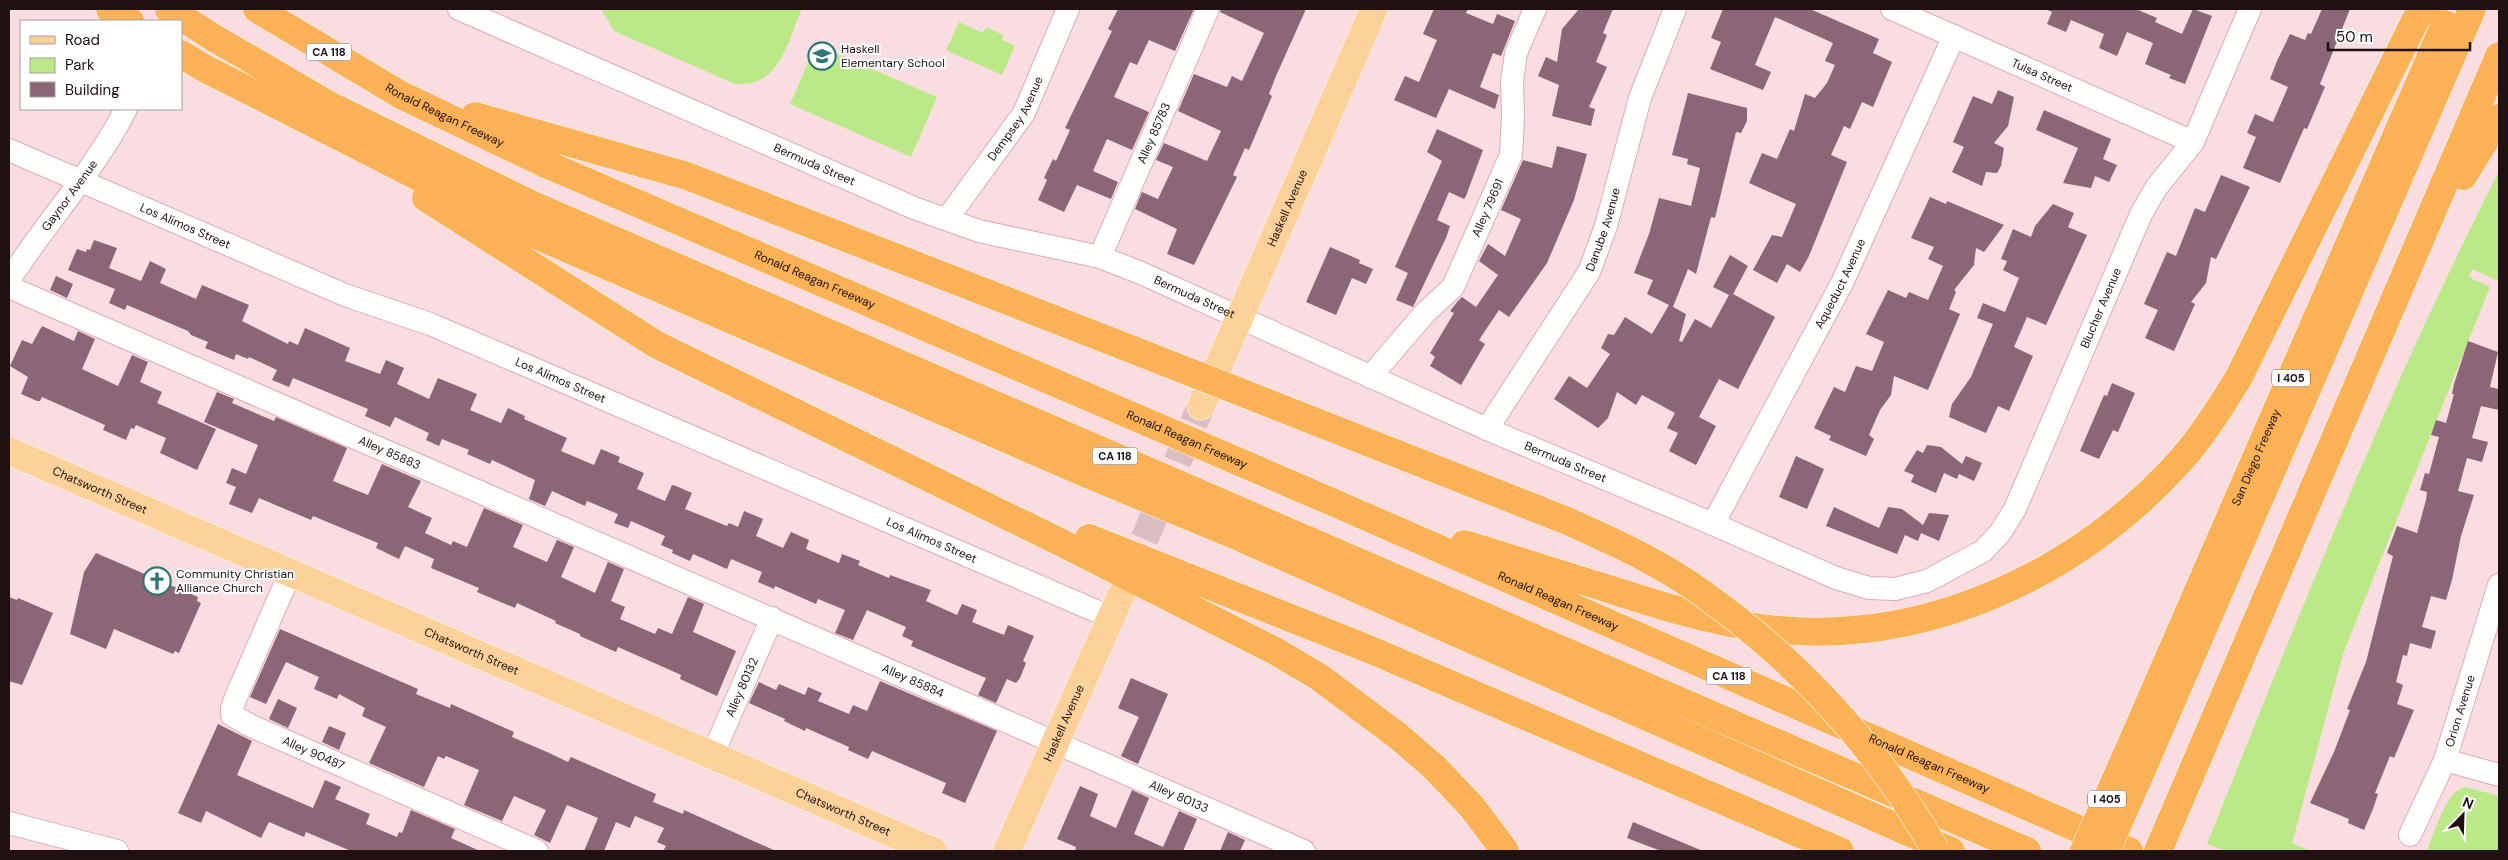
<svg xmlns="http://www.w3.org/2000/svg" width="2508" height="860" viewBox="0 0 2508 860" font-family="'DM Sans',sans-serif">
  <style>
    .green { fill: #bbe988 }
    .building { fill: #8a6677 }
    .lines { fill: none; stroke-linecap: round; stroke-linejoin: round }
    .major-tunnel { stroke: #d9bec2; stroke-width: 28; stroke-dasharray: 28 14; stroke-linecap: butt }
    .minor-casing { stroke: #d9adb3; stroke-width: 24 }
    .major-casing { stroke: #fff; stroke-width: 29 }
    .highway-casing { stroke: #fff; stroke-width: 29 }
    .minor { stroke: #fff; stroke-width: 22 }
    .major { stroke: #fdd19a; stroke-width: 28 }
    .highway { stroke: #fbb257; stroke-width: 28 }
    .highway-bridge-casing { stroke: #fff; stroke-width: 29; stroke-linecap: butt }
    .highway-bridge { stroke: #fbb257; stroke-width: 28 }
    .labels { text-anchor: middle; stroke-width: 4; stroke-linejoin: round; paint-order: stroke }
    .shield { fill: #fff; stroke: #625859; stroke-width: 1 }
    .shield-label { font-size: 11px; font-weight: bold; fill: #1f1012 }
    .poi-label { font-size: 12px; fill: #1f1012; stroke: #fff; text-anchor: start }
    .street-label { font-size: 12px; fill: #1f1012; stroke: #fff }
  </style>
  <rect width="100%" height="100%" fill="#fadde1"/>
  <!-- green -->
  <g class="green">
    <path d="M601,9H802C787,42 780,88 735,84L614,31Z"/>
    <polygon points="959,22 983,33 986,27 1003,35 1002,40 1015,46 1002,75 946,50"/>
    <polygon points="816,45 937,97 911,157 790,104"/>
    <path d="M2499,171V278L2498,281L2472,269L2469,277L2490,287L2343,654L2292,843L2311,851H2226L2207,844C2298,617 2388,389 2499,171Z"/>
    <path d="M2465,787L2499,796V851H2427C2434,834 2446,790 2465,787Z"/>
  </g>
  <!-- building -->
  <g class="building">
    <polygon points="1118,9 1194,9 1175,51 1149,40 1137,65 1130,62 1114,97 1149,112 1132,150 1107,139 1093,171 1118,182 1111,199 1077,185 1064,212 1038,200 1047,180 1044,178 1053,159 1056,161 1070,130 1065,128 1112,31 1108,29"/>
    <polygon points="1221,9 1306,9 1276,76 1269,94 1272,96 1249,150 1245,148 1233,175 1237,177 1194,265 1167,254 1177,229 1135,209 1142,192 1158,199 1173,167 1156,160 1164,143 1207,161 1221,131 1178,111 1194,74 1227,87 1232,76 1242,81 1264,33 1220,12"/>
    <polygon points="1434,9 1468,9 1466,13 1493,24 1497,14 1515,21 1501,56 1493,53 1480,87 1499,95 1495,109 1449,89 1436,118 1394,100 1405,76 1419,82 1437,40 1423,34"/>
    <polygon points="1579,9 1613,9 1603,33 1607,35 1596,62 1607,67 1589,107 1595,109 1591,126 1552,116 1559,85 1538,76 1546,57 1557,62 1562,29"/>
    <polygon points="1723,9 1810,9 1879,39 1873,53 1892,62 1873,107 1862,102 1850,129 1844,126 1831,155 1847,162 1809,256 1800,272 1787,264 1777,283 1753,270 1772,235 1782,237 1796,204 1749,183 1762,153 1777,159 1790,129 1794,131 1805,94 1815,98 1827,83 1835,65 1825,61 1833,43 1775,17 1755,65 1771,72 1763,90 1710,69 1721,42 1711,38"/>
    <polygon points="2045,9 2136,9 2157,18 2155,22 2182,34 2193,9 2212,16 2185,84 2169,78 2171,75 2145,64 2153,43 2127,32 2117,56 2099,48 2104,34 2071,20 2066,32 2047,24 2052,12"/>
    <polygon points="2322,9 2350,9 2320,84 2325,87 2307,129 2304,128 2280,183 2243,168 2256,137 2247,133 2255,114 2273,122 2288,87 2270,79 2277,61 2290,34 2305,40 2308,33 2311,34"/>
    <polygon points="1998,90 2014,97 2008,126 1994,143 2004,148 2001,166 1997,173 1986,172 1982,186 1952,172 1964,147 1953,142 1973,96 1992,104"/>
    <polygon points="1688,93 1747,108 1747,121 1741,133 1736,132 1715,218 1711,217 1696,274 1688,269 1673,307 1686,314 1679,341 1682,342 1695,319 1711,328 1729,295 1713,287 1730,255 1748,266 1733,294 1775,317 1738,389 1719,379 1699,417 1716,426 1696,465 1669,451 1678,433 1667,428 1675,413 1642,395 1636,405 1617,392 1608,418 1598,428 1554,399 1569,376 1587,388 1610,354 1601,348 1608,334 1614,335 1625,317 1652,334 1669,305 1647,294 1653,280 1634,273 1649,234 1659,198 1691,206 1700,168 1687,164 1688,159 1672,155"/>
    <polygon points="2044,110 2111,139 2103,159 2117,165 2109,182 2095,176 2091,188 2063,183 2078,148 2036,130"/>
    <polygon points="1437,129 1483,150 1466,196 1464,199 1449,192 1437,220 1450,226 1446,238 1413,307 1396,300 1408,273 1395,267 1442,161 1427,152"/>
    <polygon points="1557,146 1587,154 1574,200 1547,263 1509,317 1499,310 1479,340 1485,344 1461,385 1430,366 1435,357 1430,353 1454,313 1450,311 1458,301 1462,297 1476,307 1498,275 1479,261 1488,244 1505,256 1521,219 1501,210 1523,160 1552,168"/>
    <polygon points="2221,175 2250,187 2216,259 2211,257 2206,283 2191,302 2195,304 2174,351 2145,338 2158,310 2144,304 2167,252 2176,256 2195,208 2205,212"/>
    <polygon points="1930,197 1946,204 1947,201 2004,225 1984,252 1976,248 1974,265 1954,290 1956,292 1949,309 1960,314 1928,390 1894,376 1891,395 1880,410 1869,435 1874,439 1866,456 1829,440 1831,436 1814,428 1834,387 1845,392 1856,366 1872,371 1884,342 1866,334 1888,290 1906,298 1909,292 1928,300 1943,266 1928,259 1934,247 1911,238"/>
    <polygon points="2053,204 2074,213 2068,227 2087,235 2046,325 2027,317 2014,347 2033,356 2009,411 1998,406 1986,433 1949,417 1952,404 1971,377 1993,324 1977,318 1983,303 2005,312 2019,278 2003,270 2007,261 2001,259 2013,229 2031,237 2035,226"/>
    <polygon points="94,240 117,248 109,268 141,281 150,261 166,269 160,283 196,299 202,285 249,305 242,321 288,344 289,341 298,345 305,328 350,348 345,361 380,374 386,360 404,368 397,384 429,399 438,378 477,394 470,410 501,423 508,408 525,416 524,419 567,438 561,451 594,465 601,449 620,457 618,462 644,473 637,489 665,501 672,485 676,486 692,493 685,509 727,526 729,523 738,527 744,511 763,519 756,536 783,548 791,532 809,540 806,549 839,563 842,554 860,561 858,565 889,578 890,575 931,590 926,601 957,615 962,604 977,610 972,622 1004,635 1008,625 1034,636 1023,661 1026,663 1020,678 1016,683 1007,679 996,703 978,695 986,678 911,646 913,641 902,636 906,627 867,610 853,640 835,633 845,610 818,599 816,604 775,586 774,589 758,582 762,572 731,559 727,569 693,554 690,561 672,553 673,550 661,545 665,536 631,521 628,528 614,523 618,514 587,501 585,506 552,491 545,506 529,499 535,480 492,460 490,464 467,454 469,450 442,439 439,446 426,440 429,433 395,417 390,427 365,416 368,409 293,378 289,387 272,380 277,370 249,357 248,359 236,354 234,360 205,348 208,342 191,335 188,331 127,305 125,310 109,303 115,289 68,270 77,249 86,252 87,249 90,250"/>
    <polygon points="1330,247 1360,260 1359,263 1373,269 1366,284 1352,278 1336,315 1306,302"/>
    <polygon points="56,276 73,284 67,298 50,290"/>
    <polygon points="42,326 74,341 78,331 95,339 82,369 118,386 132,355 148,362 140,382 162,392 157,403 216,429 197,470 160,453 166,438 136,425 134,429 131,428 126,440 103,430 105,425 42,397 40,401 37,401 21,394 28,377 10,366 22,340 32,344"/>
    <polygon points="2468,341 2498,352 2490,387 2499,389 2499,410 2481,406 2472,438 2488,442 2482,462 2467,458 2458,491 2474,495 2461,536 2452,580 2446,600 2431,596 2422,627 2436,631 2431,649 2410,643 2407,656 2403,655 2396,682 2403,685 2397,704 2414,710 2394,758 2390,756 2375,793 2378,794 2373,809 2364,830 2348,823 2349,819 2310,803 2334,752 2350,710 2347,709 2366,662 2393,556 2387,553 2397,526 2417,533 2426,500 2427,492 2420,490 2425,473 2429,474 2439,437 2431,435 2436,420 2446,423 2454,394 2452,394 2454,384"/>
    <polygon points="2112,383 2135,393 2118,432 2113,430 2099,459 2080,451 2104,395 2107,396"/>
    <polygon points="217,392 234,399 232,403 274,421 276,417 347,448 333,481 368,495 382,464 421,481 408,507 432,518 425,533 451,545 453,541 467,547 484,508 523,525 513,547 547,562 557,540 574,547 561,577 595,593 608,562 624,569 611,601 625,607 620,619 655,634 658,628 672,634 688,597 704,604 693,632 736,651 717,696 680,679 681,675 661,666 618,647 616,652 580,636 580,634 555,623 556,621 517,603 515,608 477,592 479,588 431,568 434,559 405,546 399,559 376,548 378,543 313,516 311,520 259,498 252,513 229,504 236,487 226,483 232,468 246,474 258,445 204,422"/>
    <polygon points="1927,445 1941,447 1962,464 1966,456 1982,463 1974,481 1959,474 1957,479 1944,473 1936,493 1911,482 1914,475 1904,471 1917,450 1923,453"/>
    <polygon points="1796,456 1824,469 1807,509 1779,497"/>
    <polygon points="1834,507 1879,528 1888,507 1902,509 1923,525 1929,513 1949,515 1939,541 1921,533 1918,541 1905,535 1897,554 1826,526"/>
    <polygon points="96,553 198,597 197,601 201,603 179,653 175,651 173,654 114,629 106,649 70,634 84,572"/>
    <polygon points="9,597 17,600 18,598 53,613 22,685 9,681"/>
    <polygon points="280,629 418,689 416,694 450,708 451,704 514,732 512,737 547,752 568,762 571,757 656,794 653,802 683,814 684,810 776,851 663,851 666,846 657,842 664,828 635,816 630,828 616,822 604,851 584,851 598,818 567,805 550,843 534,835 546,810 514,796 502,821 464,805 479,770 446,756 444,759 438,756 424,787 369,763 386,727 362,716 365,708 339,694 337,699 314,689 319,677 286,662 266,704 250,697"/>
    <polygon points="1131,678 1168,694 1138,764 1121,756 1139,717 1118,708"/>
    <polygon points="880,681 997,731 965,803 942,793 946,783 872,751 868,759 848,750 849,747 806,728 805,731 784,721 785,719 749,703 759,682 776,690 779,684 805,695 808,687 822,693 818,701 849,714 853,705 867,711"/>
    <polygon points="278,699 297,708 288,728 269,719"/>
    <polygon points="218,724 252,741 237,775 313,808 325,780 341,787 335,799 370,814 366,824 397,837 399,832 402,833 411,810 455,829 451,838 480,851 351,851 306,832 304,837 269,822 261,838 206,811 201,823 178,813"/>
    <polygon points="329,726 346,733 339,750 322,742"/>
    <polygon points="1080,786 1098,794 1090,816 1116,828 1132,790 1149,798 1134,834 1163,847 1179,811 1197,819 1183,851 1075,851 1076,847 1057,839"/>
    <polygon points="1633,822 1703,851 1661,851 1627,838"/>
    <polygon points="1228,832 1245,840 1240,851 1220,851"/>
  </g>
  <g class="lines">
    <!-- major-tunnel -->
    <polyline class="major-tunnel" points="1128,578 1201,406"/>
    <!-- minor casing -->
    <g class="minor-casing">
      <g id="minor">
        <path id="s1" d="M459,9L914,208L979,231L1100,257L1141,273L1487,429L1713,524L1836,578L1869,588L1895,589L1927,581L1983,551L2000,533L2015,509L2141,214L2156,188L2193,142L2250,9"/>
        <path id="s2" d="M1892,9L2193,142"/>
        <path id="s3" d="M9,150L345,295L430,324L1110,617"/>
        <path id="s4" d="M947,219L1024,113L1068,9"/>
        <path id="s5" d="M1100,257L1208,9"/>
        <path id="s6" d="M9,280C46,222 95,170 126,109"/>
        <path id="s7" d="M9,287L1304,851"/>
        <path id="s8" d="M1370,377L1425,313L1453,287L1511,155L1513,117L1512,82L1516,53L1535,9"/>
        <path id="s9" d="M1487,429L1589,272L1606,226L1640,98L1675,9"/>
        <path id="s10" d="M1713,524L1842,283L1954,36"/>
        <path id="s11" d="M290,573L236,697L232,708V715L249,725L537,851"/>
        <path id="s12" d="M712,756L772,618"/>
        <polyline points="2445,760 2499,775"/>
        <polyline points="9,823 117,851"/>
        <path id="s13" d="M2410,835L2445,760L2499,585"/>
      </g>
    </g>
    <!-- major casing -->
    <g class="major-casing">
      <g id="major">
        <path id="s14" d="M1201,406L1374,9"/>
        <path id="s15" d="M9,451L933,851"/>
        <path id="s16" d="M1007,851L1121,595"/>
      </g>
    </g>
    <!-- highway casing -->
    <g class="highway-casing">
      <g id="highway">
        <polyline points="110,9 130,21"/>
        <path id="s17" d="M257,9L401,95L548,165L1330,501L2129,851"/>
        <polyline points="214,38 331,106 533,205 2027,851"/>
        <polyline points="181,54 204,68 515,226 1087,474 1232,534 1951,851"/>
        <polyline points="475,116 687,176 1136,351"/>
        <polyline points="2463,176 2499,118"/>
        <polyline points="426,198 657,345 1062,543 1277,652 1319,677 1398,736 1434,767 1472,807 1505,851"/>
        <polyline points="1089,538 1371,650 1840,851"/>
        <path d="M1464,544C1514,559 1563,575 1612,590C1661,606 1710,621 1761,628C1921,649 2077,576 2182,459C2204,434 2221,406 2238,379L2419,13L2427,9"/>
        <path id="s18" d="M2130,747L2445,24"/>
        <polyline points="2148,756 2472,9"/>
        <polyline points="2158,851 2499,56"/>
      </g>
    </g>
    <!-- minor -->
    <use href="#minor" class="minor"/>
    <!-- major -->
    <use href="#major" class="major"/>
    <!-- highway -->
    <use href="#highway" class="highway"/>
    <!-- highway-bridge casing -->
    <g class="highway-bridge-casing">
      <g id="highway-bridge">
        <polyline points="169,9 214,38"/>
        <path d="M1136,351L1565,520C1612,541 1661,563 1702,593C1798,661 1878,748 1936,851"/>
        <polyline points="2084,851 2130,747"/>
        <polyline points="2106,851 2148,756"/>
      </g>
    </g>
    <!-- highway-bridge -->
    <use href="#highway-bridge" class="highway-bridge"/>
  </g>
  <!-- icons -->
  <defs>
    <g id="school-ring" transform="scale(1.4375)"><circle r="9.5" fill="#fff" stroke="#2e7772" stroke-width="1.5"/><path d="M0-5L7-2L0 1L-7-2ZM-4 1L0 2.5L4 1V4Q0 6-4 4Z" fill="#2e7772"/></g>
    <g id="church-ring" transform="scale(1.4375)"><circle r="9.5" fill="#fff" stroke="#2e7772" stroke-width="1.5"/><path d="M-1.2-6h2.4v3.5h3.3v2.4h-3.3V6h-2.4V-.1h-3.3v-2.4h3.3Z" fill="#2e7772"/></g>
  </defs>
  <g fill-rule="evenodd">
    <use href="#school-ring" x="822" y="56"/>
    <use href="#church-ring" x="157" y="581"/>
  </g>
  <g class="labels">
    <!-- shield labels -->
    <g class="shield">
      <rect x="306.5" y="43.5" width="45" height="17" rx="4"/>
      <rect x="2272" y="369.5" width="38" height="17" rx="4"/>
      <rect x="1092.5" y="447.5" width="45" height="17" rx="4"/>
      <rect x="1706.5" y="667.5" width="45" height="17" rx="4"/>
      <rect x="2088" y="790.5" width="38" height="17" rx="4"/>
    </g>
    <g class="shield-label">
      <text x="329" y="56">CA 118</text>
      <text x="2291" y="382">I 405</text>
      <text x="1115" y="460">CA 118</text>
      <text x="1729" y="680">CA 118</text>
      <text x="2107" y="803">I 405</text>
    </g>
    <!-- poi labels -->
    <g class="poi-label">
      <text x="841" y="53">Haskell<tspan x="841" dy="14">Elementary School</tspan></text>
      <text x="176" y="578">Community Christian<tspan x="176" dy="14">Alliance Church</tspan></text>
    </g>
    <!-- street labels -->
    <g class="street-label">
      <text dy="4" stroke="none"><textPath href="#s2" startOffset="164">Tulsa Street</textPath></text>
      <text dy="4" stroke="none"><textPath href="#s17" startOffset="216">Ronald Reagan Freeway</textPath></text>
      <text dy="4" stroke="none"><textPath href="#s4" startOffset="122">Dempsey Avenue</textPath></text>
      <text dy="4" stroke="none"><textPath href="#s5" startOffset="135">Alley 85783</textPath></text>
      <text dy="4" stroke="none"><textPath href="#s1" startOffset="388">Bermuda Street</textPath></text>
      <text dy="4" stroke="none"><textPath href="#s6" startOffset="104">Gaynor Avenue</textPath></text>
      <text dy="4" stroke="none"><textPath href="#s14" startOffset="216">Haskell Avenue</textPath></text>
      <text dy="4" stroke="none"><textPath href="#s8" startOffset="209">Alley 79691</textPath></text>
      <text dy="4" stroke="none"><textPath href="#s3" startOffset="192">Los Alimos Street</textPath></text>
      <text dy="4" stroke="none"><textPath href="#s9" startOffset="232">Danube Avenue</textPath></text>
      <text dy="4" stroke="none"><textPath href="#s17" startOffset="621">Ronald Reagan Freeway</textPath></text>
      <text dy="4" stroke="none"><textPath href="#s10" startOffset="272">Aqueduct Avenue</textPath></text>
      <text dy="4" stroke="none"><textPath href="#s1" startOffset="792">Bermuda Street</textPath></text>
      <text dy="4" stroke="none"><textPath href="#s1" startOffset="1921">Blucher Avenue</textPath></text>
      <text dy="4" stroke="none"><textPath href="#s3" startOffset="598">Los Alimos Street</textPath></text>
      <text dy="4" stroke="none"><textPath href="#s17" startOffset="1026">Ronald Reagan Freeway</textPath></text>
      <text dy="4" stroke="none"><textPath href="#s7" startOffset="415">Alley 85883</textPath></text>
      <text dy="4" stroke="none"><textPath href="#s18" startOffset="316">San Diego Freeway</textPath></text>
      <text dy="4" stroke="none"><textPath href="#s1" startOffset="1198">Bermuda Street</textPath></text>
      <text dy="4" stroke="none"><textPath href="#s15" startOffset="99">Chatsworth Street</textPath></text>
      <text dy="4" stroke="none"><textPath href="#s3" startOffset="1002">Los Alimos Street</textPath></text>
      <text dy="4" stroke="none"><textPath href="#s17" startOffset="1431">Ronald Reagan Freeway</textPath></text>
      <text dy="4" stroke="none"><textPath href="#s15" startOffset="504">Chatsworth Street</textPath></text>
      <text dy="4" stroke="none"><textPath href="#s7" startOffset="986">Alley 85884</textPath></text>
      <text dy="4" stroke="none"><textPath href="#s12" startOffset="75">Alley 80132</textPath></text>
      <text dy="4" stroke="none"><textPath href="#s13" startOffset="134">Orion Avenue</textPath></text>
      <text dy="4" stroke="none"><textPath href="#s16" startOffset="140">Haskell Avenue</textPath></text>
      <text dy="4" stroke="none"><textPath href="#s11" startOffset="244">Alley 90487</textPath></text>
      <text dy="4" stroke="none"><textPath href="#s17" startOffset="1836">Ronald Reagan Freeway</textPath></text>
      <text dy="4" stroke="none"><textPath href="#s7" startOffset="1276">Alley 80133</textPath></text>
      <text dy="4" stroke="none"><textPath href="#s15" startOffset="909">Chatsworth Street</textPath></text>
    </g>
  </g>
  <!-- border -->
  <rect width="2508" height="860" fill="none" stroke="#1f1012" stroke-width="20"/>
  <!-- legend -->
  <rect x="20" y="20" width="162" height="90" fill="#ffffff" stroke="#a59fa0"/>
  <rect x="30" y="36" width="25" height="8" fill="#fdd19a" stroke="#a59fa0"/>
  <text x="65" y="45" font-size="15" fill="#1f1012">Road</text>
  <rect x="30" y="58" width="25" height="15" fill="#bbe988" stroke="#a59fa0"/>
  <text x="65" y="70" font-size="15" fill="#1f1012">Park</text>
  <rect x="30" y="82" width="25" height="15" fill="#8a6677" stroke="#a59fa0"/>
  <text x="65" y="95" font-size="15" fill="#1f1012">Building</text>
  <!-- north arrow -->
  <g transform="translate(2463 815) rotate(23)" stroke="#ffffff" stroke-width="4" paint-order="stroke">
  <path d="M0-4L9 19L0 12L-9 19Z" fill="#1f1012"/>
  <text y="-8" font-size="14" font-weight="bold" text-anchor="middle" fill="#1f1012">N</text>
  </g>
  <!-- scale -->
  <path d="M2328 42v8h142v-8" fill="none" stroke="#1f1012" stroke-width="2.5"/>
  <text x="2336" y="42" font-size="15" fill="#1f1012" stroke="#ffffff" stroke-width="4" paint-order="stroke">50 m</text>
</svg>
